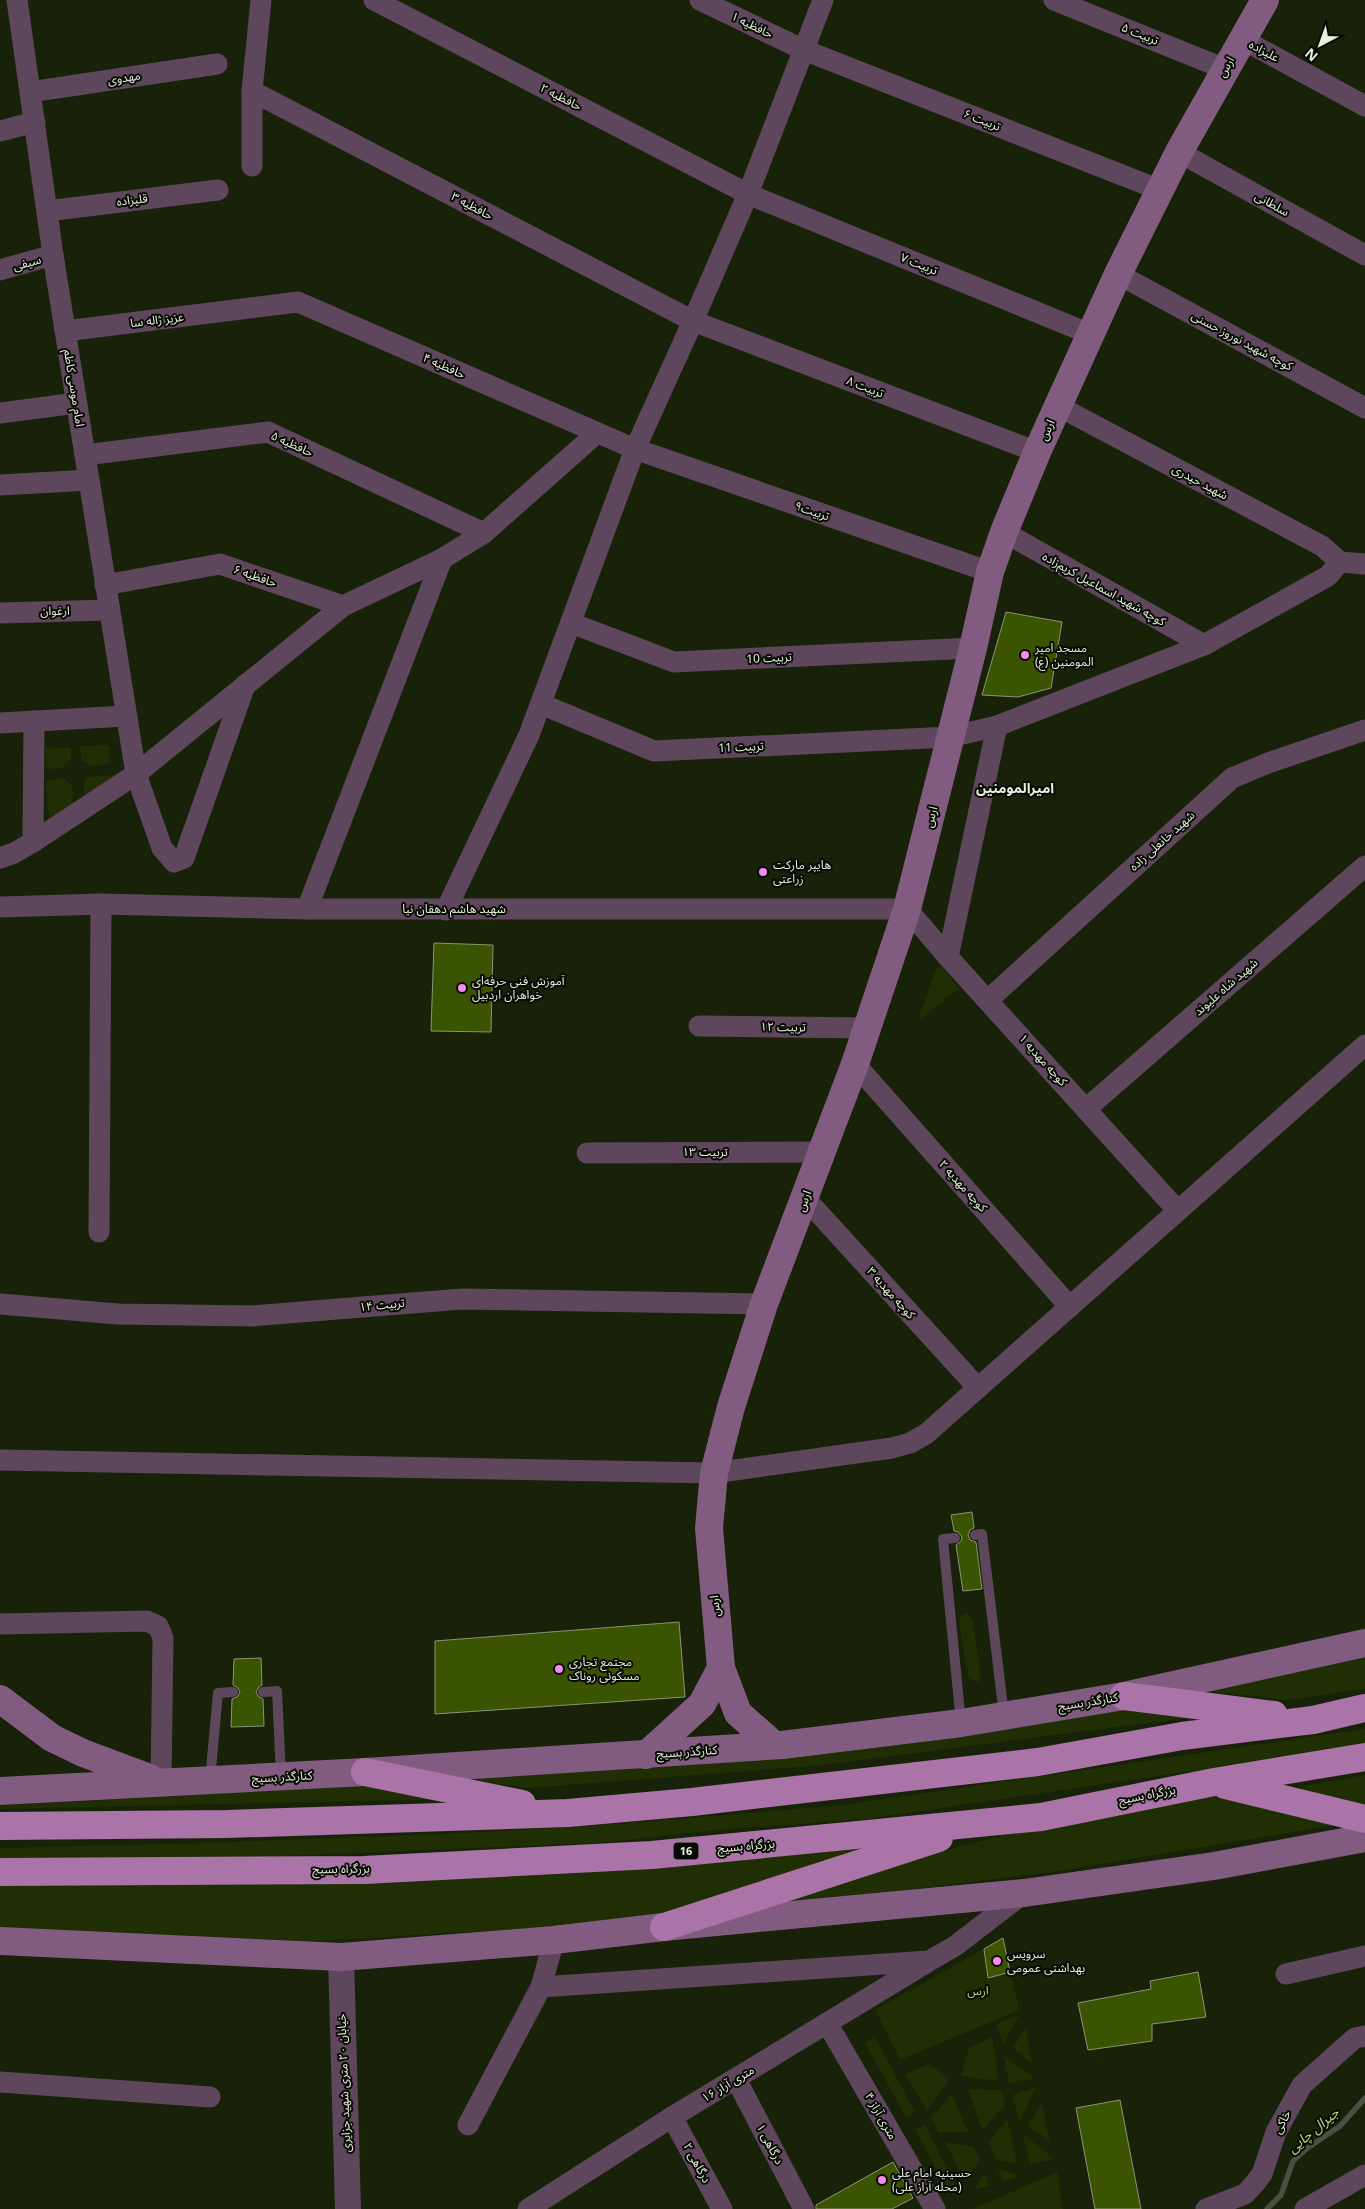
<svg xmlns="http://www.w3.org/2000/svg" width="1365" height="2209" viewBox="0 0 1365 2209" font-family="'Noto Sans','Noto Sans Arabic',sans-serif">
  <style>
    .green { fill: #1f2e03 }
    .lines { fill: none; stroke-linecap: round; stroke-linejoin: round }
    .stream { stroke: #495043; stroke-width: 5.5 }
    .building { fill: #3a5402; stroke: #889678 }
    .service { stroke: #5e465c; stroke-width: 10 }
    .minor { stroke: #5e465c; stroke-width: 21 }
    .tertiary { stroke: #5e465c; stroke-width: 26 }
    .secondary { stroke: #825c80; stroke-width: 28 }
    .trunk { stroke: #aa74a8; stroke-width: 28 }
    .poi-dot { fill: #f489f0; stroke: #060a02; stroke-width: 2 }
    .labels { text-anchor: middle; stroke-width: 4; stroke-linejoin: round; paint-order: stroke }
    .shield { fill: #060a02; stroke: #a4aa9c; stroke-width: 1 }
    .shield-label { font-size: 11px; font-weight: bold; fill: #e7eede }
    .street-label { font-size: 12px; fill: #e7eede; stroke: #060a02 }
    .poi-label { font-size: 12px; fill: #e7eede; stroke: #060a02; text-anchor: start }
    .park-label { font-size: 12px; fill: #b2db78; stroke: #060a02 }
    .neighbourhood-label { font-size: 14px; font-weight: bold; fill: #e7eede; stroke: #060a02 }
    .water-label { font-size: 14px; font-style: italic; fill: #b7e07d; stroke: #060a02 }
  </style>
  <rect width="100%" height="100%" fill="#182208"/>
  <!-- green -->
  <g class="green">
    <polygon points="109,745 110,763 89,767 88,764 82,761 80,746"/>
    <polygon points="45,747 71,748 71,761 67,762 63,768 47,769"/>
    <polygon points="113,775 114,779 85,798 83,784 88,777"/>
    <polygon points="65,778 66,781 72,784 73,806 49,823 46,781"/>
    <polygon points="940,966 959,988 922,1018 919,1017 936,969"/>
    <polygon points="967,1613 973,1622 981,1679 978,1682 972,1680 968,1676 959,1622 961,1615"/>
    <polygon points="1365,1655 1365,1689 1286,1700 1198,1690"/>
    <polygon points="1123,1705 1195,1717 823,1765 683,1776 528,1788 456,1777"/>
    <polygon points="1365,1729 1365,1743 1300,1755 866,1819 716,1830 599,1843 203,1859 0,1860 0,1848 205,1843 462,1833 591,1826 843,1805"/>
    <polygon points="1365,1775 1365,1809 1298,1787"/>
    <polygon points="367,1785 452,1799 0,1809 0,1806"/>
    <polygon points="1217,1797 1337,1825 1051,1872 765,1907 872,1870 1025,1829 1179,1799"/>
    <polygon points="865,1849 697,1910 554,1927 250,1945 0,1940 0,1883 340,1880"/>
    <polygon points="1003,1938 1019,2010 900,2060 875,2010"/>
    <polygon points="1019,2015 1003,2044 997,2024"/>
    <polygon points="1026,2027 1032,2064 1013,2048"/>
    <polygon points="875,2037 915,2112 906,2117 865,2043"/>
    <polygon points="992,2037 999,2081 961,2076 969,2048"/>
    <polygon points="1004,2056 1034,2078 1009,2083"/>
    <polygon points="929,2064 950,2079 927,2110 905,2074"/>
    <polygon points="1036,2087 1019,2123 1013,2095"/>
    <polygon points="968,2089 1001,2090 1005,2105 982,2130"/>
    <polygon points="952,2094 968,2132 938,2132 931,2117"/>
    <polygon points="1042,2103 1050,2142 1028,2126"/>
    <polygon points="1007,2119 1017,2163 996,2160 989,2142"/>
    <polygon points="925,2125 956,2187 948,2191 915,2129"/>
    <polygon points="1022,2133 1054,2159 1030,2164"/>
    <polygon points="945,2142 974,2147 980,2161 964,2180"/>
    <polygon points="998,2168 1020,2176 1003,2182"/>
    <polygon points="1057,2172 1063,2209 973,2209"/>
    <polygon points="985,2173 989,2186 974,2190"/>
  </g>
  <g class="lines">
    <!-- stream -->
    <polyline class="stream" points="1267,2209 1281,2195 1293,2161 1306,2149 1340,2126 1365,2098"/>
  </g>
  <!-- building -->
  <g class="building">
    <polygon points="1006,612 1062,622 1051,688 1018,697 982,695"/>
    <polygon points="434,943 493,945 491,1032 431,1031"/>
    <polygon points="972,1512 974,1528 970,1530 968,1535 970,1540 976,1542 982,1589 963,1591 956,1545 961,1541 962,1537 958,1532 954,1531 951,1515"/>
    <polygon points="679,1622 685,1697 435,1714 435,1641"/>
    <polygon points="261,1658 262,1685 259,1687 256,1692 258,1696 263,1699 264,1726 231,1727 232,1699 237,1697 240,1692 238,1688 233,1685 234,1659"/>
    <polygon points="1003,1938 1010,1972 988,1978 984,1949"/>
    <polygon points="1198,1972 1206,2017 1152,2024 1152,2041 1088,2050 1078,2003 1151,1989 1150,1981"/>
    <polygon points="1120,2100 1141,2209 1095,2209 1076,2108"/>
    <polygon points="893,2162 913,2198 892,2209 816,2209 816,2205"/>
  </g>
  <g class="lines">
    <!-- service -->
    <g class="service">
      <polyline points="975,1535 982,1534 1004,1715"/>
      <polyline points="955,1538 943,1539 961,1723"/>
      <polyline points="263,1692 277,1691 281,1776"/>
      <polyline points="210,1780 218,1693 233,1692"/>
    </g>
    <!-- minor -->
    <g class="minor">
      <polyline points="17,0 53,255 136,774 162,848 174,862 184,858 245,685"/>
      <polyline points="374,0 748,194 1090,334"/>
      <polyline points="700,0 804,50 1160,190"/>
      <polyline points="1054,0 1225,69"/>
      <polyline points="1242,39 1365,106"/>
      <polyline points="252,91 693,321 1037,452"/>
      <polyline points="30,92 217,64"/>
      <polyline points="0,131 35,122"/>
      <polyline points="1179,152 1365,255"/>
      <polyline points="252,166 252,91 261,0"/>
      <polyline points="47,211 218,190"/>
      <polyline points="0,270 53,255"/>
      <polyline points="1118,274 1365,408"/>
      <polyline points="65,331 298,302 635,449 990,572"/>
      <polyline points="1058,406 1322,546 1340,562"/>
      <polyline points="0,413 76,403"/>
      <polyline points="85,455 268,432 484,533"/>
      <polyline points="0,485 89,480"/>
      <polyline points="1004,532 1204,645"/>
      <polyline points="1340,562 1365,564"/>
      <polyline points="105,585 220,564 343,606"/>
      <polyline points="0,613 109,610"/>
      <polyline points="571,623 674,662 973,648"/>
      <polyline points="541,704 654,751 950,737 997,726 1204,645 1328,576 1340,562"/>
      <polyline points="0,723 126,716"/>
      <polyline points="33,842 34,721"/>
      <polyline points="0,858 14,853 33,842 136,774 343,606 442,559 484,533 597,433"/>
      <polyline points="0,907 101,904 307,909 907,909 948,957 1178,1211"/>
      <polyline points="307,909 442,559"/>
      <polyline points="446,910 529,735 635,449 693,321 748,194 823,0"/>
      <polyline points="948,957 997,726"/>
      <polyline points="988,1000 1232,778 1268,763 1365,730"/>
      <polyline points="699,1026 867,1028"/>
      <polyline points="855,1064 1070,1307"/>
      <polyline points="1087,1108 1365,866"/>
      <polyline points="587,1153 822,1152"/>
      <polyline points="805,1198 978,1388"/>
      <polyline points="99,1232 101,904"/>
      <polyline points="0,1304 118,1314 252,1316 462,1299 764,1304"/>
      <polyline points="0,1460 714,1473 892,1448 910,1443 926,1434 1365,1045"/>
      <polyline points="0,1624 147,1621 158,1626 163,1638 161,1782"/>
      <polyline points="554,1940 541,1987 929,1961 955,1946 1024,1893"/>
      <polyline points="1286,1974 1365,1956"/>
      <polyline points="827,2023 935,2209"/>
      <polyline points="736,2079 804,2209"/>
      <polyline points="0,2082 210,2097"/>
      <polyline points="672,2117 722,2209"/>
      <polyline points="468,2125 541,1987"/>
      <polyline points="528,2209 672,2117 926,1963"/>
      <polyline points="1206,2209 1245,2194 1255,2183 1262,2174 1276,2132 1302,2085 1355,2038 1365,2036"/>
      <polyline points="1305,2209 1365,2175"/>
    </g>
    <!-- tertiary -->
    <polyline class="tertiary" points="341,1957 348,2209"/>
    <!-- secondary -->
    <g class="secondary">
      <polyline points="0,1699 52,1738 83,1753 150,1778"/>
      <polyline points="774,1745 738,1713 721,1668 709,1528 714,1473 731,1407 764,1304 855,1064 907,909 973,648 990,572 1004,532 1037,452 1118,274 1179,152 1265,0"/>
      <polyline points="646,1755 702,1704 721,1668"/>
      <polyline points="0,1791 365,1772 782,1745 961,1723 1124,1696 1365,1643"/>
      <polyline points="0,1941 341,1957 554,1940 664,1927 1024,1893 1214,1866 1365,1838"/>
    </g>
    <!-- trunk -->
    <g class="trunk">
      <polyline points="1124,1696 1274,1715"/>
      <polyline points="365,1772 522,1804"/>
      <polyline points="1225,1785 1365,1819"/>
      <polyline points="0,1826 227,1824 568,1813 692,1802 1038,1762 1182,1736 1313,1720 1365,1708"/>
      <polyline points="0,1872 364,1870 652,1855 1041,1817 1214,1782 1365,1757"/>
      <polyline points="664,1927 939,1838"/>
    </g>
  </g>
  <!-- markers -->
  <g class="poi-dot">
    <circle cx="1025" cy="655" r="5"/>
    <circle cx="763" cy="872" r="5"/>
    <circle cx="462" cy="988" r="5"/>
    <circle cx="559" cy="1669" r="5"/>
    <circle cx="997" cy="1961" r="5"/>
    <circle cx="882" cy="2180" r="5"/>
  </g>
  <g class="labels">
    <!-- shield labels -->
    <rect class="shield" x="673.5" y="1842.5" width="25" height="17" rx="4"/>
    <g class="shield-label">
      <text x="686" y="1855">16</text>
    </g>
    <!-- street labels -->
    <g class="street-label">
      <text transform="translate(752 25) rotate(26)" y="4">حافظیه ۱</text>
      <text transform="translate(1140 34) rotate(22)" y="4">تربیت ۵</text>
      <text transform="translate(1264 51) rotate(28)" y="4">علیزاده</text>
      <text transform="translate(1226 67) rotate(-61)" y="4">ارس</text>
      <text transform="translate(124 78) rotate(-9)" y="4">مهدوی</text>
      <text transform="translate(561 97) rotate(27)" y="4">حافظیه ۲</text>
      <text transform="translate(982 120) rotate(22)" y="4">تربیت ۶</text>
      <text transform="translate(132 200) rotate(-7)" y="4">قلیزاده</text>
      <text transform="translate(1272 204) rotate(29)" y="4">سلطانی</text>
      <text transform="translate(472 206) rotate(28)" y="4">حافظیه ۳</text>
      <text transform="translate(27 263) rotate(-15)" y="4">سیفی</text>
      <text transform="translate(919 264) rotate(22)" y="4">تربیت ۷</text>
      <text transform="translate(157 320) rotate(-7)" y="4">عزیز ژاله سا</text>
      <text transform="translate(1242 341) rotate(28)" y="4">کوچه شهید نوروز حسنی</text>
      <text transform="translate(444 366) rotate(24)" y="4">حافظیه ۴</text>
      <text transform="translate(865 387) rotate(21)" y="4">تربیت ۸</text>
      <text transform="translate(74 388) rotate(81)" y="4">امام موسی کاظم</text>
      <text transform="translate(1047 430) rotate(-66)" y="4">ارس</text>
      <text transform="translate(292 444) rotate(24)" y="4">حافظیه ۵</text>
      <text transform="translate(1200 482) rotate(28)" y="4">شهید حیدری</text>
      <text transform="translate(812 511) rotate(19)" y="4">تربیت۹</text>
      <text transform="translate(255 576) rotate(19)" y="4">حافظیه ۶</text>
      <text transform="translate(1104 589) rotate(29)" y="4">کوچه شهید اسماعیل کریم‌زاده</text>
      <text transform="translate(55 611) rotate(-1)" y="4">ارغوان</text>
      <text transform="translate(769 658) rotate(-3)" y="4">تربیت 10</text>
      <text transform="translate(741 747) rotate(-3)" y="4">تربیت 11</text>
      <text transform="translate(931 817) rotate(-76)" y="4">ارس</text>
      <text transform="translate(1162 841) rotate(-42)" y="4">شهید خانعلی زاده</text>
      <text x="454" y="913">شهید هاشم دهقان نیا</text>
      <text transform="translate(1226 987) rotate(-41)" y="4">شهید شاه علیوند</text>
      <text transform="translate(783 1027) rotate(1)" y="4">تربیت ۱۲</text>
      <text transform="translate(1043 1060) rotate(48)" y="4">کوچه مهدیه ۱</text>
      <text x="705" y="1156">تربیت ۱۳</text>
      <text transform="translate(963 1186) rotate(48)" y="4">کوچه مهدیه ۲</text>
      <text transform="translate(804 1201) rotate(-69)" y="4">ارس</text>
      <text transform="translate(891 1293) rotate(48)" y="4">کوچه مهدیه ۳</text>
      <text transform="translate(382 1305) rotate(-6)" y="4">تربیت ۱۴</text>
      <text transform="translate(715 1606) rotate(-95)" y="4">ارس</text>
      <text transform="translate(1088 1702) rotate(-9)" y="4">کنارگذر بسیج</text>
      <text transform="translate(687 1752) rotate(-4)" y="4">کنارگذر بسیج</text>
      <text transform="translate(282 1777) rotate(-3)" y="4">کنارگذر بسیج</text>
      <text transform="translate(1147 1795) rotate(-11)" y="4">بزرگراه بسیج</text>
      <text transform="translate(746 1846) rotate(-5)" y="4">بزرگراه بسیج</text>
      <text transform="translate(341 1869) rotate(-1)" y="4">بزرگراه بسیج</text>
      <text transform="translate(344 2083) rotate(-92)" y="4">خیابان ۲۰ متری شهید جزایری</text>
      <text transform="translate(728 2084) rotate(-31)" y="4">۱۶ متری آراز</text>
      <text transform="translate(881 2116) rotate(60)" y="4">۴ متری آراز</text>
      <text transform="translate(1282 2122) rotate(-63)" y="4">خاکی</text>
      <text transform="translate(770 2144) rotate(62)" y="4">درگاهی ۱</text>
      <text transform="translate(697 2163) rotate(61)" y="4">درگاهی ۲</text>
    </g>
    <!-- poi labels -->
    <g class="poi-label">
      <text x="1035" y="652">مسجد امیر<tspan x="1035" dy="14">المومنین (ع)</tspan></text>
      <text x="773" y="869">هایپر مارکت<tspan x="773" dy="14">زراعتی</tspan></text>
      <text x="472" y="985">آموزش فنی حرفه‌ای<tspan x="472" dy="14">خواهران اردبیل</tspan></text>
      <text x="569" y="1666">مجتمع تجاری<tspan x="569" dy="14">مسکونی روناک</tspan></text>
      <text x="1007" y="1958">سرویس<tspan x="1007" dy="14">بهداشتی عمومی</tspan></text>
      <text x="892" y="2177">حسینیه امام علی<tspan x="892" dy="14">(محله آراز علی)</tspan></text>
    </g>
    <!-- park labels -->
    <g class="park-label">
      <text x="978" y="1995">ارس</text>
    </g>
    <!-- neighbourhood labels -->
    <g class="neighbourhood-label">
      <text x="1015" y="793">امیرالمومنین</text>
    </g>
    <!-- water labels -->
    <g class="water-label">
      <text transform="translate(1313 2130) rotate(-40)" y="5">جیرال چایی</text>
    </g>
  </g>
  <!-- north arrow -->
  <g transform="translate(1320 45) rotate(221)" stroke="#060a02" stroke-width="4" paint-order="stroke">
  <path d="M0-4L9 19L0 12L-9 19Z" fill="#e7eede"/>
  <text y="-8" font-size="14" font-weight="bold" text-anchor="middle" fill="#e7eede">N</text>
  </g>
</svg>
